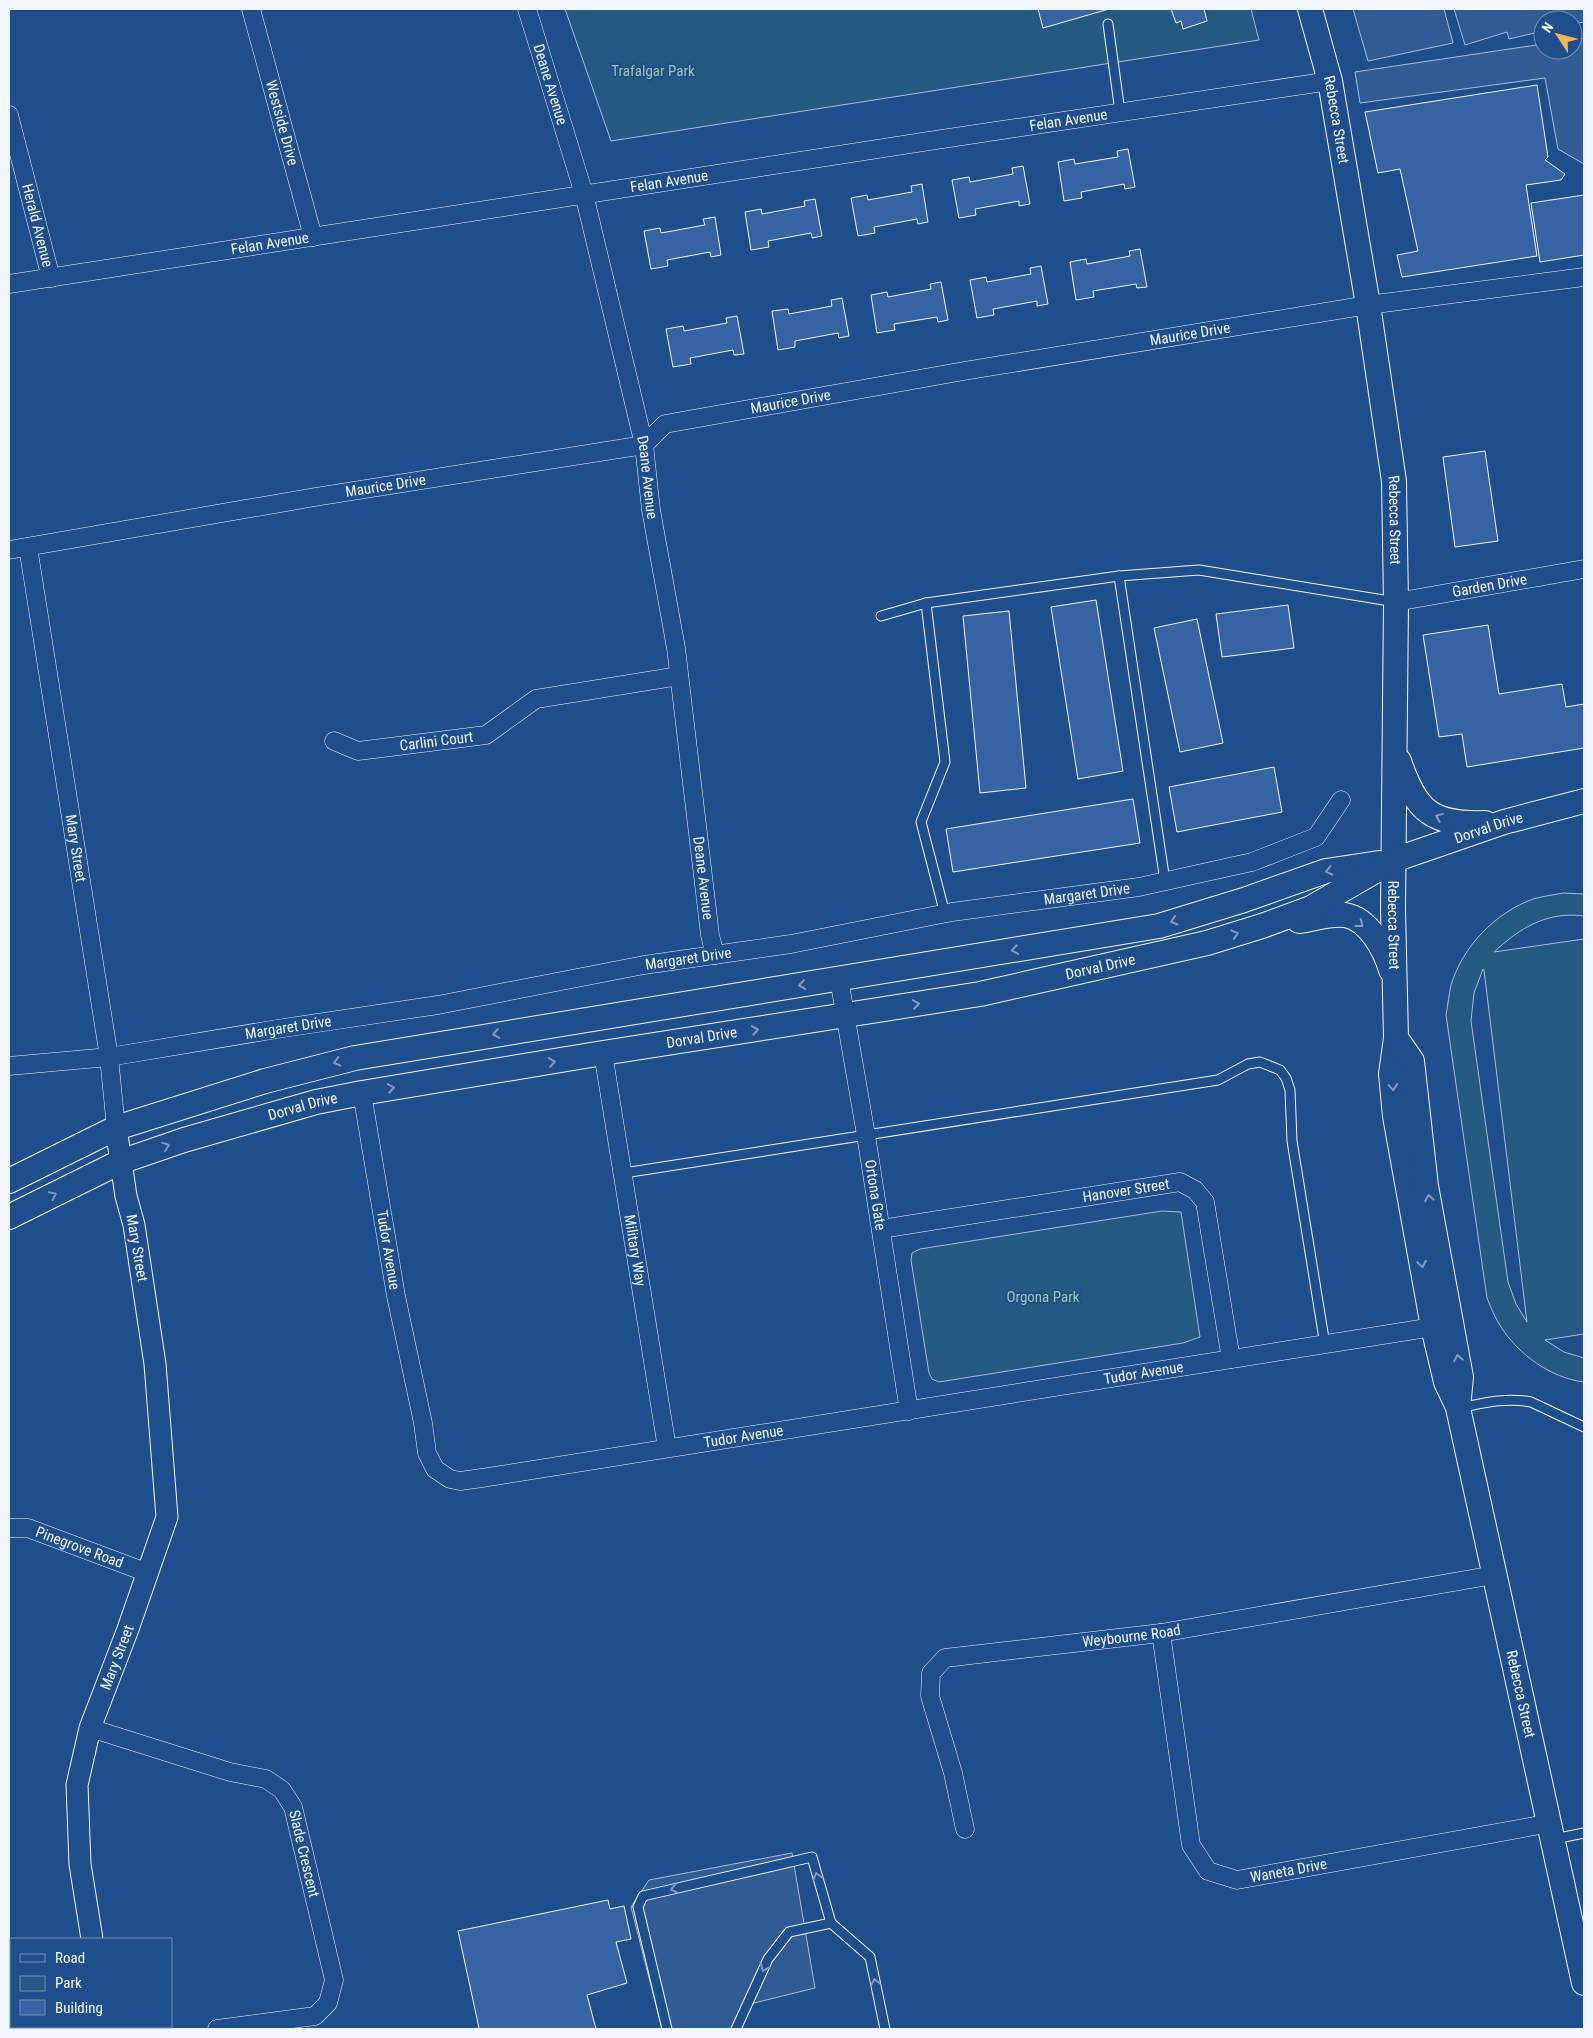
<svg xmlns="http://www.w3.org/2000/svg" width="1593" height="2038" viewBox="0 0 1593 2038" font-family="'Roboto Condensed',sans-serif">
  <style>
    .green { fill: #245a82; stroke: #a8bbd7; fill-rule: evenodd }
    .parking { fill: #305b95; stroke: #a8bbd7 }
    .building { fill: #3563a3; stroke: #f2f6ff }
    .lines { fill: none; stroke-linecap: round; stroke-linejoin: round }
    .service-casing { stroke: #f2f6ff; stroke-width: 11 }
    .minor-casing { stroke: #f2f6ff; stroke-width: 19 }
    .tertiary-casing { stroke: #f2f6ff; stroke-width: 23 }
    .secondary-casing { stroke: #f2f6ff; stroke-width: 26 }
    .service { stroke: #1f4e8c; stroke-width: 9 }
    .minor { stroke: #1f4e8c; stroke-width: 18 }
    .tertiary { stroke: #1f4e8c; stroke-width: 21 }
    .secondary { stroke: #1f4e8c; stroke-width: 24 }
    .oneway { stroke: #7e9ac0 }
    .labels { text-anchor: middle; stroke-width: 4; stroke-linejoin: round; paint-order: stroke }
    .park-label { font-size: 15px; fill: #97c8a6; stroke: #1f4e8c }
    .street-label { font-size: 15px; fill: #f2f6ff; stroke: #1f4e8c }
  </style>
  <rect width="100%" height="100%" fill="#1f4e8c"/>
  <!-- green -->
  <g class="green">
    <polygon points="565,9 1251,9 1259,40 611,141"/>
    <path d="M1563,893L1584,894V916C1547,911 1520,928 1494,952L1584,939V1334L1545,1340L1564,1352L1584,1358V1382C1551,1378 1519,1355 1501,1327C1495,1318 1491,1308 1487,1298L1446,1015C1448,1005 1449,994 1451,985C1463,946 1495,913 1533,899C1543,896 1554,895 1563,893ZM1483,969L1484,970L1527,1322L1516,1304L1508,1282L1471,1021L1474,993Z"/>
    <polygon points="1162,1211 1181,1212 1200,1337 1183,1343 939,1382 932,1379 929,1373 911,1260 912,1253 920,1249"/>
  </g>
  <!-- parking -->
  <g class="parking">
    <polygon points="1353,9 1444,9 1453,43 1368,61"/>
    <polygon points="1454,9 1584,9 1584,22 1573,24 1573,20 1543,20 1543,31 1509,39 1507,32 1465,45"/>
    <polygon points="1584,38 1584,164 1558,149 1545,78 1360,103 1355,72 1543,44 1543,50 1573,50 1573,40"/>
    <polygon points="792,1853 815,1988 746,2005 738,2029 662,2029 631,1907 649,1880"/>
  </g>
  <!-- building -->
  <g class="building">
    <polygon points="1038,9 1109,9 1043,28"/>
    <polygon points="1171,9 1204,9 1207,21 1183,29 1181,21 1176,23"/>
    <polygon points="1537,85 1548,157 1545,160 1565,174 1561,180 1526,185 1537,256 1402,277 1397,255 1418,251 1400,169 1378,173 1365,112"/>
    <polygon points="1128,149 1135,187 1125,189 1124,184 1081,192 1082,198 1064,201 1058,162 1074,159 1075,164 1118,157 1117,151"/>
    <polygon points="1023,166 1030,204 1019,206 1019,201 975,209 976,215 959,218 952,180 969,177 970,182 1013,174 1012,168"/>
    <polygon points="922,184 928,222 918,224 917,219 874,227 875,233 858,236 851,198 867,195 868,200 912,192 911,186"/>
    <polygon points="1584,195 1584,255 1540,262 1531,203"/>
    <polygon points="815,199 822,236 812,238 811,233 768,241 769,247 751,250 745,212 761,209 762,214 805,206 804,201"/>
    <polygon points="715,217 721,255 711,257 710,252 667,260 668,266 651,269 644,231 660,228 661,233 705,225 703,219"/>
    <polygon points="1140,249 1147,287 1137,288 1136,284 1093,291 1094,297 1076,300 1070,262 1086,259 1087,264 1130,256 1129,251"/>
    <polygon points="1041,266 1048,304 1037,306 1037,301 993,309 994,315 977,318 970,280 986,277 987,282 1031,274 1030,268"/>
    <polygon points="941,282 948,320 938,322 937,317 894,324 895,330 877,333 871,295 887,292 888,297 931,289 930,284"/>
    <polygon points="842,298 849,336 839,338 838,333 795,341 795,347 778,350 772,311 788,309 789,314 832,306 831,300"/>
    <polygon points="737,316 744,354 734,355 733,350 690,358 691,364 673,367 666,329 683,326 684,331 727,323 726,318"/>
    <polygon points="1485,451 1498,541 1455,547 1443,457"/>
    <polygon points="1096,600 1123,771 1078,779 1051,607"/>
    <polygon points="1288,605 1294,648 1222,657 1216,614"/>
    <polygon points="1009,611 1026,788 980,793 963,616"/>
    <polygon points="1197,619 1223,743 1180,752 1154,628"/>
    <polygon points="1488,625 1499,694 1562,684 1566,707 1584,704 1584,748 1467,767 1462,734 1439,737 1423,635"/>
    <polygon points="1274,767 1282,812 1177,832 1169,787"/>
    <polygon points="1133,799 1140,843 953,872 946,829"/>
    <polygon points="608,1900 610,1909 624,1906 631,1939 616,1942 627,1983 587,1995 596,2029 475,2029 479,2028 458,1931"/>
  </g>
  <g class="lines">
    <!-- service casing -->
    <g class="service-casing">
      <g id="service">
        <polyline points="1108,24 1120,112"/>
        <polyline points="1119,576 1165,881"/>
        <polyline points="881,616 926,603"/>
        <polyline points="945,914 921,822 945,762 926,603 1119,576 1199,570 1396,602"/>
        <polyline points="624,1173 1218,1080 1248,1064 1260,1062 1280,1070 1286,1078 1290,1090 1292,1141 1325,1345"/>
        <path d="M1459,1408C1483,1403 1506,1397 1531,1402L1584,1427"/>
        <polyline points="1554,1839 1584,1833"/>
        <polyline points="667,2029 638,1907 643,1896 812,1857 831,1923"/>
        <polyline points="736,2029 768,1959 789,1932 831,1923 870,1957 885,2029"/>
      </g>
    </g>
    <!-- minor casing -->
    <g class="minor-casing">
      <g id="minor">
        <path id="s1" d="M251,9L313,237"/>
        <path id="s2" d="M527,9L584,194L644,445L651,510L676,648L710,935L715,955"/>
        <path id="s3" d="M9,115L51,278"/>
        <path id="s4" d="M9,284L929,141L1330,81"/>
        <path id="s5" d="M28,547L109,1057L116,1128"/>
        <path id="s6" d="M9,550L315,497L644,445L665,424L964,371L1368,305L1584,277"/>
        <path id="s7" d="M1396,602L1584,569"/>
        <path id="s8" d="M334,741L358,751L486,735L536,699L679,676"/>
        <path id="s9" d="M839,979L866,1135L909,1411"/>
        <path id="s10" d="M603,1053L667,1448"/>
        <path id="s11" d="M9,1066L109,1057L277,1029L438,1005L644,965L791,944L952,912L1139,887L1252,862L1316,837L1341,800"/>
        <path id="s12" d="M362,1093L396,1296L423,1423L427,1453L435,1469L450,1479L460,1481L482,1478L1433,1327"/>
        <path id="s13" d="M881,1229L1180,1182L1195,1190L1205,1202L1231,1359"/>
        <path id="s14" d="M9,1528H28L148,1573"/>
        <path id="s15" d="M1161,1633L1191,1845L1208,1871L1237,1880L1551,1823"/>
        <path id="s16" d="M90,1728L230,1772L266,1779L282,1790L293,1807L334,1980L328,2003L315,2016L217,2029"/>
        <path id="s17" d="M965,1829L953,1773L930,1696L931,1673L945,1658L1161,1633L1494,1575"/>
      </g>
    </g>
    <!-- tertiary casing -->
    <g class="tertiary-casing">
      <g id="tertiary">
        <path id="s18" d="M92,1939L80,1864L77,1785L90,1728L128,1629L167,1517L155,1364L134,1225L126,1196L116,1128"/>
        <polyline points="107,2027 107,2029"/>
      </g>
    </g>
    <!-- secondary casing -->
    <g class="secondary-casing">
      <g id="secondary">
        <path id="s19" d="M1310,9L1330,81L1368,305L1394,481L1396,602L1393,909L1396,1038L1391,1074L1395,1116L1433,1327L1446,1382L1458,1407"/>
        <path d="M1399,761C1416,811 1431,825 1485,823"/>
        <path d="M1299,921C1314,919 1330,913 1345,915C1369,919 1385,950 1391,970"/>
        <path id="s20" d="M1396,1038L1412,1061L1426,1186L1461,1377L1458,1408L1584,1983"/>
        <polyline points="9,1181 116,1128 265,1081 355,1058 1159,926 1244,900 1326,871 1379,863"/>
        <path id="s21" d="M9,1217L120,1162L184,1140L316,1102L362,1093L603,1053L980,994L1207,943L1262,926L1311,908L1394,860L1504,822L1584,801"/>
      </g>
    </g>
    <!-- service -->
    <use href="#service" class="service"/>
    <!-- minor -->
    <use href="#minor" class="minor"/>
    <!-- tertiary -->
    <use href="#tertiary" class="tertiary"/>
    <!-- secondary -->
    <use href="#secondary" class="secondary"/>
  </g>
  <!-- one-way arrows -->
  <defs><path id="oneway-chevron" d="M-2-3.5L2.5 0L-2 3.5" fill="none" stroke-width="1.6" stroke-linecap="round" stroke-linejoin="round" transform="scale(1.25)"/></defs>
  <g class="oneway">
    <use href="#oneway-chevron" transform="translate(1439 817) rotate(-158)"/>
    <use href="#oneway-chevron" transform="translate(1329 871) rotate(167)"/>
    <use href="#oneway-chevron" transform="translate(1174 921) rotate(163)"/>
    <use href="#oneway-chevron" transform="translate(1360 924) rotate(37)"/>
    <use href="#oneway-chevron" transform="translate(1235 934) rotate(-17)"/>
    <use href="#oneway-chevron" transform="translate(1015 950) rotate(170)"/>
    <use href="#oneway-chevron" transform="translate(802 985) rotate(171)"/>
    <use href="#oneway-chevron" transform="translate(916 1004) rotate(-9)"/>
    <use href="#oneway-chevron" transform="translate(755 1030) rotate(-9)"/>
    <use href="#oneway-chevron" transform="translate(496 1034) rotate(171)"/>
    <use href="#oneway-chevron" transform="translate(337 1062) rotate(165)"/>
    <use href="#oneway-chevron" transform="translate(552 1062) rotate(-9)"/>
    <use href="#oneway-chevron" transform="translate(1393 1087) rotate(85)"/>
    <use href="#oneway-chevron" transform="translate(391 1088) rotate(-9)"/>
    <use href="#oneway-chevron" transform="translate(166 1146) rotate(-19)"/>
    <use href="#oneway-chevron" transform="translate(53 1195) rotate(-26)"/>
    <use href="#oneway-chevron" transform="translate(1429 1198) rotate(-100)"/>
    <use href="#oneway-chevron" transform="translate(1422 1264) rotate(80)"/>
    <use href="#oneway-chevron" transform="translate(1458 1358) rotate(-100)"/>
    <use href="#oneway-chevron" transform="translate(817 1876) rotate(-106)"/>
    <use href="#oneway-chevron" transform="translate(674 1889) rotate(167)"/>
    <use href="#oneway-chevron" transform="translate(764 1968) rotate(115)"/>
    <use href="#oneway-chevron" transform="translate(875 1982) rotate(-102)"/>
  </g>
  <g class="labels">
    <!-- park labels -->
    <g class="park-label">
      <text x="653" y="76">Trafalgar Park</text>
      <text x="1043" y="1302">Orgona Park</text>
    </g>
    <!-- street labels -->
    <g class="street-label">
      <text dy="5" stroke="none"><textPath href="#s2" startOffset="79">Deane Avenue</textPath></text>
      <text dy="5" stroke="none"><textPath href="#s4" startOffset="1072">Felan Avenue</textPath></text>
      <text dy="5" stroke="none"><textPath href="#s19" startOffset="114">Rebecca Street</textPath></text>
      <text dy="5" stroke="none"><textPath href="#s1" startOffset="118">Westside Drive</textPath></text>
      <text dy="5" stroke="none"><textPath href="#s4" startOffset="668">Felan Avenue</textPath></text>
      <text dy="5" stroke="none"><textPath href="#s3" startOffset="114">Herald Avenue</textPath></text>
      <text dy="5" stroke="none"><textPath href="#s4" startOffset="264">Felan Avenue</textPath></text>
      <text dy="5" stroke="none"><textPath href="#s6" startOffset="1206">Maurice Drive</textPath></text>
      <text dy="5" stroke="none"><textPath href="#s6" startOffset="801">Maurice Drive</textPath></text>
      <text dy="5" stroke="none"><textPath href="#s2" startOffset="484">Deane Avenue</textPath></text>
      <text dy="5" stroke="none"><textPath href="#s6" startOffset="382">Maurice Drive</textPath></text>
      <text dy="5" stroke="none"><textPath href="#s19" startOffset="519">Rebecca Street</textPath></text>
      <text dy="5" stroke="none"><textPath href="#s7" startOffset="95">Garden Drive</textPath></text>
      <text dy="5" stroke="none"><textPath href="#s8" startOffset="105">Carlini Court</textPath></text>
      <text dy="5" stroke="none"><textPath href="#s21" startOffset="1540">Dorval Drive</textPath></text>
      <text dy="5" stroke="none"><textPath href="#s5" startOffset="305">Mary Street</textPath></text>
      <text dy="5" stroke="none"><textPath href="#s2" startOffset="889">Deane Avenue</textPath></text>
      <text dy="5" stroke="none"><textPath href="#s11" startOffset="1092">Margaret Drive</textPath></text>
      <text dy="5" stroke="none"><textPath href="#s19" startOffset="924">Rebecca Street</textPath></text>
      <text dy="5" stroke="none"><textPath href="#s11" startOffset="688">Margaret Drive</textPath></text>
      <text dy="5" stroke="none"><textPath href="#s21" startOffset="1125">Dorval Drive</textPath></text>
      <text dy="5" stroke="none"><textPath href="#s11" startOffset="282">Margaret Drive</textPath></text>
      <text dy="5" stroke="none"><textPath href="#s21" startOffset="720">Dorval Drive</textPath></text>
      <text dy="5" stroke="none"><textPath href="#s21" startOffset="315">Dorval Drive</textPath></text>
      <text dy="5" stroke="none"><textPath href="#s13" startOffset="248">Hanover Street</textPath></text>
      <text dy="5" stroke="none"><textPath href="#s9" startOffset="219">Ortona Gate</textPath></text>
      <text transform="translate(137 1248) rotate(80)" y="5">Mary Street</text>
      <text dy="5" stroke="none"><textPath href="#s12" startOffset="159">Tudor Avenue</textPath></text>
      <text dy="5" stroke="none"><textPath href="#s10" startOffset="200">Military Way</textPath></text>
      <text dy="5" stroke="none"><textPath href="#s12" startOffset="1104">Tudor Avenue</textPath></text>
      <text dy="5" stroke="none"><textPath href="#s12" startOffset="699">Tudor Avenue</textPath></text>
      <text dy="5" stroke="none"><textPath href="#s14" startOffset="74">Pinegrove Road</textPath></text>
      <text dy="5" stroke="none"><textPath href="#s17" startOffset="369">Weybourne Road</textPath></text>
      <text dy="5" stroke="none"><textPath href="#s18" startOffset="289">Mary Street</textPath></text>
      <text dy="5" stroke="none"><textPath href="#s20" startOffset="672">Rebecca Street</textPath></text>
      <text dy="5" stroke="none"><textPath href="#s16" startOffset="271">Slade Crescent</textPath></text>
      <text dy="5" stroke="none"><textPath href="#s15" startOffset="328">Waneta Drive</textPath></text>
    </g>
  </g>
  <!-- border -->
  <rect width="1593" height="2038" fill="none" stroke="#f2f6ff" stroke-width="20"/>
  <!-- legend -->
  <rect x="10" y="1938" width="162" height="90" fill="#1f4e8c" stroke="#7391ba"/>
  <rect x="20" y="1954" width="25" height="8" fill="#1f4e8c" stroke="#7391ba"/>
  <text x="55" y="1963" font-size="15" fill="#f2f6ff">Road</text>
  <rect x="20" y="1976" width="25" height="15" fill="#245a82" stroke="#7391ba"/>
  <text x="55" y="1988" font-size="15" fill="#f2f6ff">Park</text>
  <rect x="20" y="2000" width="25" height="15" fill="#3563a3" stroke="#7391ba"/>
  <text x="55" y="2013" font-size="15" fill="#f2f6ff">Building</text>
  <!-- north arrow -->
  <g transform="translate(1558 35) rotate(306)"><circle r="24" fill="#1f4e8c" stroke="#7391ba"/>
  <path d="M0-4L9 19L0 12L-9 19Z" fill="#ffb74d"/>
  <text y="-8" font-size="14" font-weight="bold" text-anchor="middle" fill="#f2f6ff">N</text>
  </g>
</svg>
